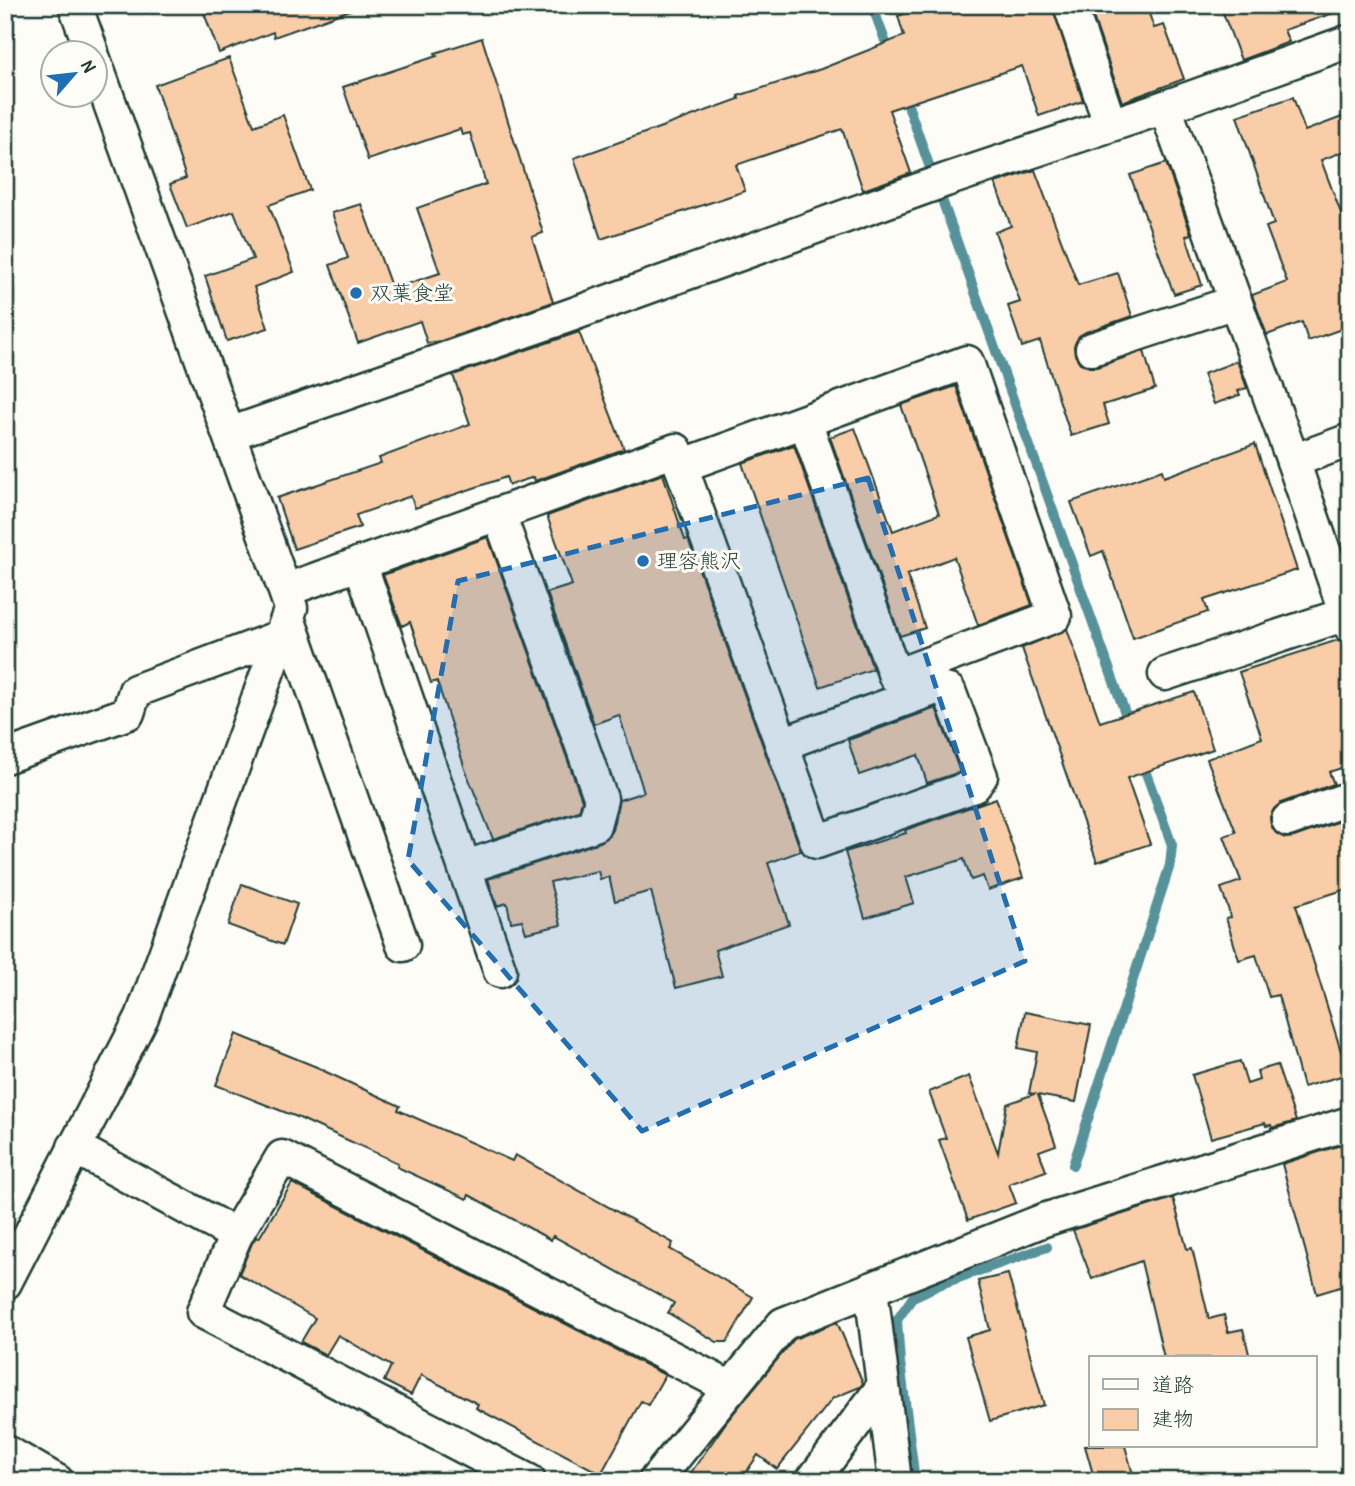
<svg xmlns="http://www.w3.org/2000/svg" width="1355" height="1486" viewBox="0 0 1355 1486" font-family="'Patrick Hand','Klee One',sans-serif">
  <style>
    .lines { fill: none; stroke-linecap: round; stroke-linejoin: round }
    .stream { stroke: #579299; stroke-width: 10 }
    .building { fill: #facda9; stroke: #1f3d34; stroke-width: 2 }
    .minor-casing { stroke: #1f3d34; stroke-width: 37 }
    .minor { stroke: #fdfcf7; stroke-width: 32 }
    .marked { fill: #1f6fb2; fill-opacity: 0.2; stroke: #1f6fb2; stroke-width: 5; stroke-dasharray: 14 9; stroke-linejoin: round }
    .poi-dot { fill: #1f6fb2; stroke: #fdfcf7; stroke-width: 2.5 }
    .labels { text-anchor: middle; stroke-width: 6; stroke-linejoin: round; paint-order: stroke }
    .poi-label { font-size: 21px; fill: #1f3d34; stroke: #fdfcf7; text-anchor: start }
  </style>
  <rect width="100%" height="100%" fill="#fdfcf7"/>
  <filter id="ink" filterUnits="userSpaceOnUse"><feTurbulence type="fractalNoise" baseFrequency=".0143" numOctaves="2"/><feDisplacementMap in="SourceGraphic" scale="14" xChannelSelector="R" yChannelSelector="G"/><feConvolveMatrix kernelMatrix="1 2 1 2 8 2 1 2 1" color-interpolation-filters="sRGB"/></filter>
  <g filter="url(#ink)">
    <g class="lines">
      <!-- stream -->
      <g class="stream">
        <polyline points="872,5 890,54"/>
        <polyline points="903,91 929,165"/>
        <polyline points="941,197 1129,724"/>
        <polyline points="1073,1165 1170,865 1172,845 1142,762"/>
        <polyline points="915,1481 900,1362 897,1320 913,1297 941,1284 1047,1247"/>
      </g>
    </g>
    <!-- building -->
    <g class="building">
      <polygon points="201,5 352,5 353,9 274,37 273,32 219,53"/>
      <polygon points="930,5 1052,5 1083,101 1039,116 1022,66 889,110 911,173 863,190 842,129 736,165 745,191 601,239 574,158 656,129 739,99 738,96 821,69 904,36 898,16"/>
      <polygon points="1089,5 1146,5 1154,28 1164,25 1184,79 1122,102"/>
      <polygon points="1220,5 1344,5 1345,9 1284,30 1289,42 1241,60"/>
      <polygon points="482,38 543,233 532,237 553,302 441,341 427,343 420,321 358,343 330,265 348,258 332,213 361,204 392,289 440,273 417,208 486,184 470,133 462,135 460,129 368,160 343,87 437,56 435,53"/>
      <polygon points="229,58 254,126 283,115 310,190 269,205 294,272 254,287 268,328 227,341 205,276 253,259 234,211 187,228 170,184 186,178 155,85"/>
      <polygon points="1293,97 1305,131 1350,114 1350,149 1321,160 1350,237 1350,326 1308,341 1302,322 1267,335 1252,295 1287,282 1266,227 1274,224 1237,116"/>
      <polygon points="1166,163 1191,234 1186,236 1202,285 1174,294 1130,175"/>
      <polygon points="1035,170 1078,285 1118,273 1132,316 1086,332 1079,336 1074,346 1075,355 1080,363 1089,367 1097,367 1144,351 1155,389 1103,405 1109,424 1071,436 1040,341 1022,347 1008,306 1020,302 995,232 1011,226 995,183"/>
      <polygon points="579,332 624,449 535,481 534,477 509,485 506,477 415,508 411,496 356,515 360,527 294,549 277,498 381,463 379,458 470,424 453,375"/>
      <polygon points="1237,361 1247,388 1238,391 1240,395 1214,404 1203,374"/>
      <polygon points="956,386 1032,605 978,625 954,557 907,575 925,628 900,636 830,437 855,428 893,531 939,514 901,405"/>
      <polygon points="1255,444 1297,570 1204,600 1208,612 1133,638 1103,551 1091,556 1071,502 1162,470 1164,477"/>
      <polygon points="794,445 873,669 820,687 742,463"/>
      <polygon points="663,474 685,540 688,539 801,851 768,863 789,924 715,950 722,976 676,988 651,891 615,901 609,877 600,879 598,871 550,882 561,925 526,933 522,920 511,922 507,903 497,906 488,879 600,842 607,838 612,830 619,800 644,792 619,715 594,724 547,593 572,585 547,516"/>
      <polygon points="488,537 582,800 579,811 493,839 465,769 437,681 431,683 410,622 402,626 383,575"/>
      <polygon points="1067,629 1100,722 1194,692 1213,749 1127,778 1150,844 1097,862 1022,648"/>
      <polygon points="1338,640 1350,644 1350,765 1329,772 1334,784 1281,803 1274,809 1270,817 1271,825 1276,833 1285,838 1294,837 1346,819 1350,829 1350,888 1296,905 1348,1074 1303,1087 1278,995 1269,997 1256,955 1239,960 1226,918 1231,917 1221,888 1241,881 1224,836 1236,832 1207,759 1262,738 1239,672"/>
      <polygon points="936,708 960,772 927,783 918,755 859,775 848,740"/>
      <polygon points="996,798 1023,878 988,890 983,876 971,880 964,859 906,877 914,903 865,918 845,852 906,833 905,830"/>
      <polygon points="242,884 297,904 283,945 228,925"/>
      <polygon points="1025,1012 1091,1025 1076,1102 1038,1095 1056,1145 1039,1151 1046,1171 1009,1184 1016,1203 968,1220 939,1140 946,1138 929,1092 969,1076 998,1153 1007,1104 1034,1094 1029,1093 1037,1052 1018,1048"/>
      <polygon points="236,1034 324,1070 324,1071 400,1106 398,1110 512,1161 515,1155 673,1243 670,1249 753,1297 727,1342 717,1342 668,1313 674,1303 553,1236 551,1240 469,1195 467,1199 397,1167 398,1163 297,1117 216,1085"/>
      <polygon points="1240,1061 1247,1084 1259,1080 1257,1071 1277,1065 1296,1121 1272,1128 1271,1125 1266,1126 1265,1123 1211,1138 1192,1075"/>
      <polygon points="1350,1142 1350,1284 1317,1294 1282,1164"/>
      <polygon points="292,1183 665,1375 648,1405 641,1401 601,1474 476,1408 478,1404 421,1375 411,1395 384,1381 391,1366 338,1335 326,1355 301,1342 315,1318 239,1274 252,1243 256,1237 259,1238"/>
      <polygon points="1173,1198 1187,1249 1192,1248 1209,1319 1224,1315 1228,1332 1243,1329 1250,1358 1164,1358 1141,1261 1092,1279 1073,1230"/>
      <polygon points="1008,1274 1044,1405 990,1421 966,1337 990,1330 978,1281"/>
      <polygon points="837,1322 863,1383 860,1387 833,1398 777,1469 758,1455 740,1481 685,1481 727,1421 794,1339"/>
      <polygon points="1085,1446 1125,1446 1135,1481 1095,1481"/>
    </g>
    <g class="lines">
      <!-- minor casing -->
      <g class="minor-casing">
        <g id="minor">
          <polyline points="75,5 92,52"/>
          <polyline points="1070,5 1110,124"/>
          <polyline points="1165,107 1293,461 1350,626"/>
          <polyline points="1092,349 1235,302"/>
          <polyline points="229,434 568,316 946,180 1165,107 1350,41"/>
          <polyline points="1293,461 1350,440"/>
          <polyline points="681,466 967,362 1055,616 895,676 805,421"/>
          <polyline points="360,563 500,971"/>
          <polyline points="286,590 676,450 681,466 817,842 974,786 981,776 949,691 936,688 782,744"/>
          <polyline points="288,618 403,945"/>
          <polyline points="1165,674 1346,614"/>
          <polyline points="5,757 128,713 135,691 282,636"/>
          <polyline points="1288,820 1350,798"/>
          <polyline points="466,867 594,825 601,799 499,514"/>
          <polyline points="74,1147 236,1235 282,1157 731,1388"/>
          <polyline points="236,1235 203,1312 529,1481"/>
          <polyline points="5,1283 142,1017 291,608 94,59"/>
          <polyline points="871,1289 895,1481"/>
          <polyline points="5,1451 57,1481"/>
          <polyline points="655,1481 783,1324 1044,1220 1350,1123"/>
          <polyline points="812,1481 882,1388"/>
        </g>
      </g>
      <!-- minor -->
      <use href="#minor" class="minor"/>
    </g>
  </g>
  <!-- marked area -->
  <path class="marked" d="M868,478L1025,961L642,1131L408,860L458,581Z"/>
  <!-- markers -->
  <g class="poi-dot">
    <circle cx="356" cy="293" r="7"/>
    <circle cx="643" cy="561" r="7"/>
  </g>
  <g class="labels">
    <!-- poi labels -->
    <g class="poi-label">
      <text x="370" y="300">双葉食堂</text>
      <text x="657" y="568">理容熊沢</text>
    </g>
  </g>
  <!-- margin -->
  <rect width="1355" height="1486" fill="none" stroke="#fdfcf7" stroke-width="28"/>
  <rect x="14" y="14" width="1327" height="1458" fill="none" stroke="#1f3d34" stroke-width="2.5" filter="url(#ink)"/>
  <!-- legend -->
  <rect x="1089" y="1356" width="228" height="91" fill="#fdfcf7" stroke="#a4b0a9" stroke-width="2"/>
  <rect x="1103" y="1379" width="35" height="10" fill="#fdfcf7" stroke="#a4b0a9" stroke-width="2"/>
  <text x="1152" y="1392" font-size="21" fill="#1f3d34">道路</text>
  <rect x="1103" y="1409" width="35" height="21" fill="#facda9" stroke="#a4b0a9" stroke-width="2"/>
  <text x="1152" y="1426" font-size="21" fill="#1f3d34">建物</text>
  <!-- north arrow -->
  <g transform="translate(74 74) rotate(62)"><circle r="33" fill="#fdfcf7" stroke="#a4b0a9" stroke-width="2"/>
  <path d="M0-5L12 26L0 18L-12 26Z" fill="#1f6fb2"/>
  <text y="-10" font-size="19" font-weight="bold" text-anchor="middle" fill="#1f3d34">N</text>
  </g>
</svg>
